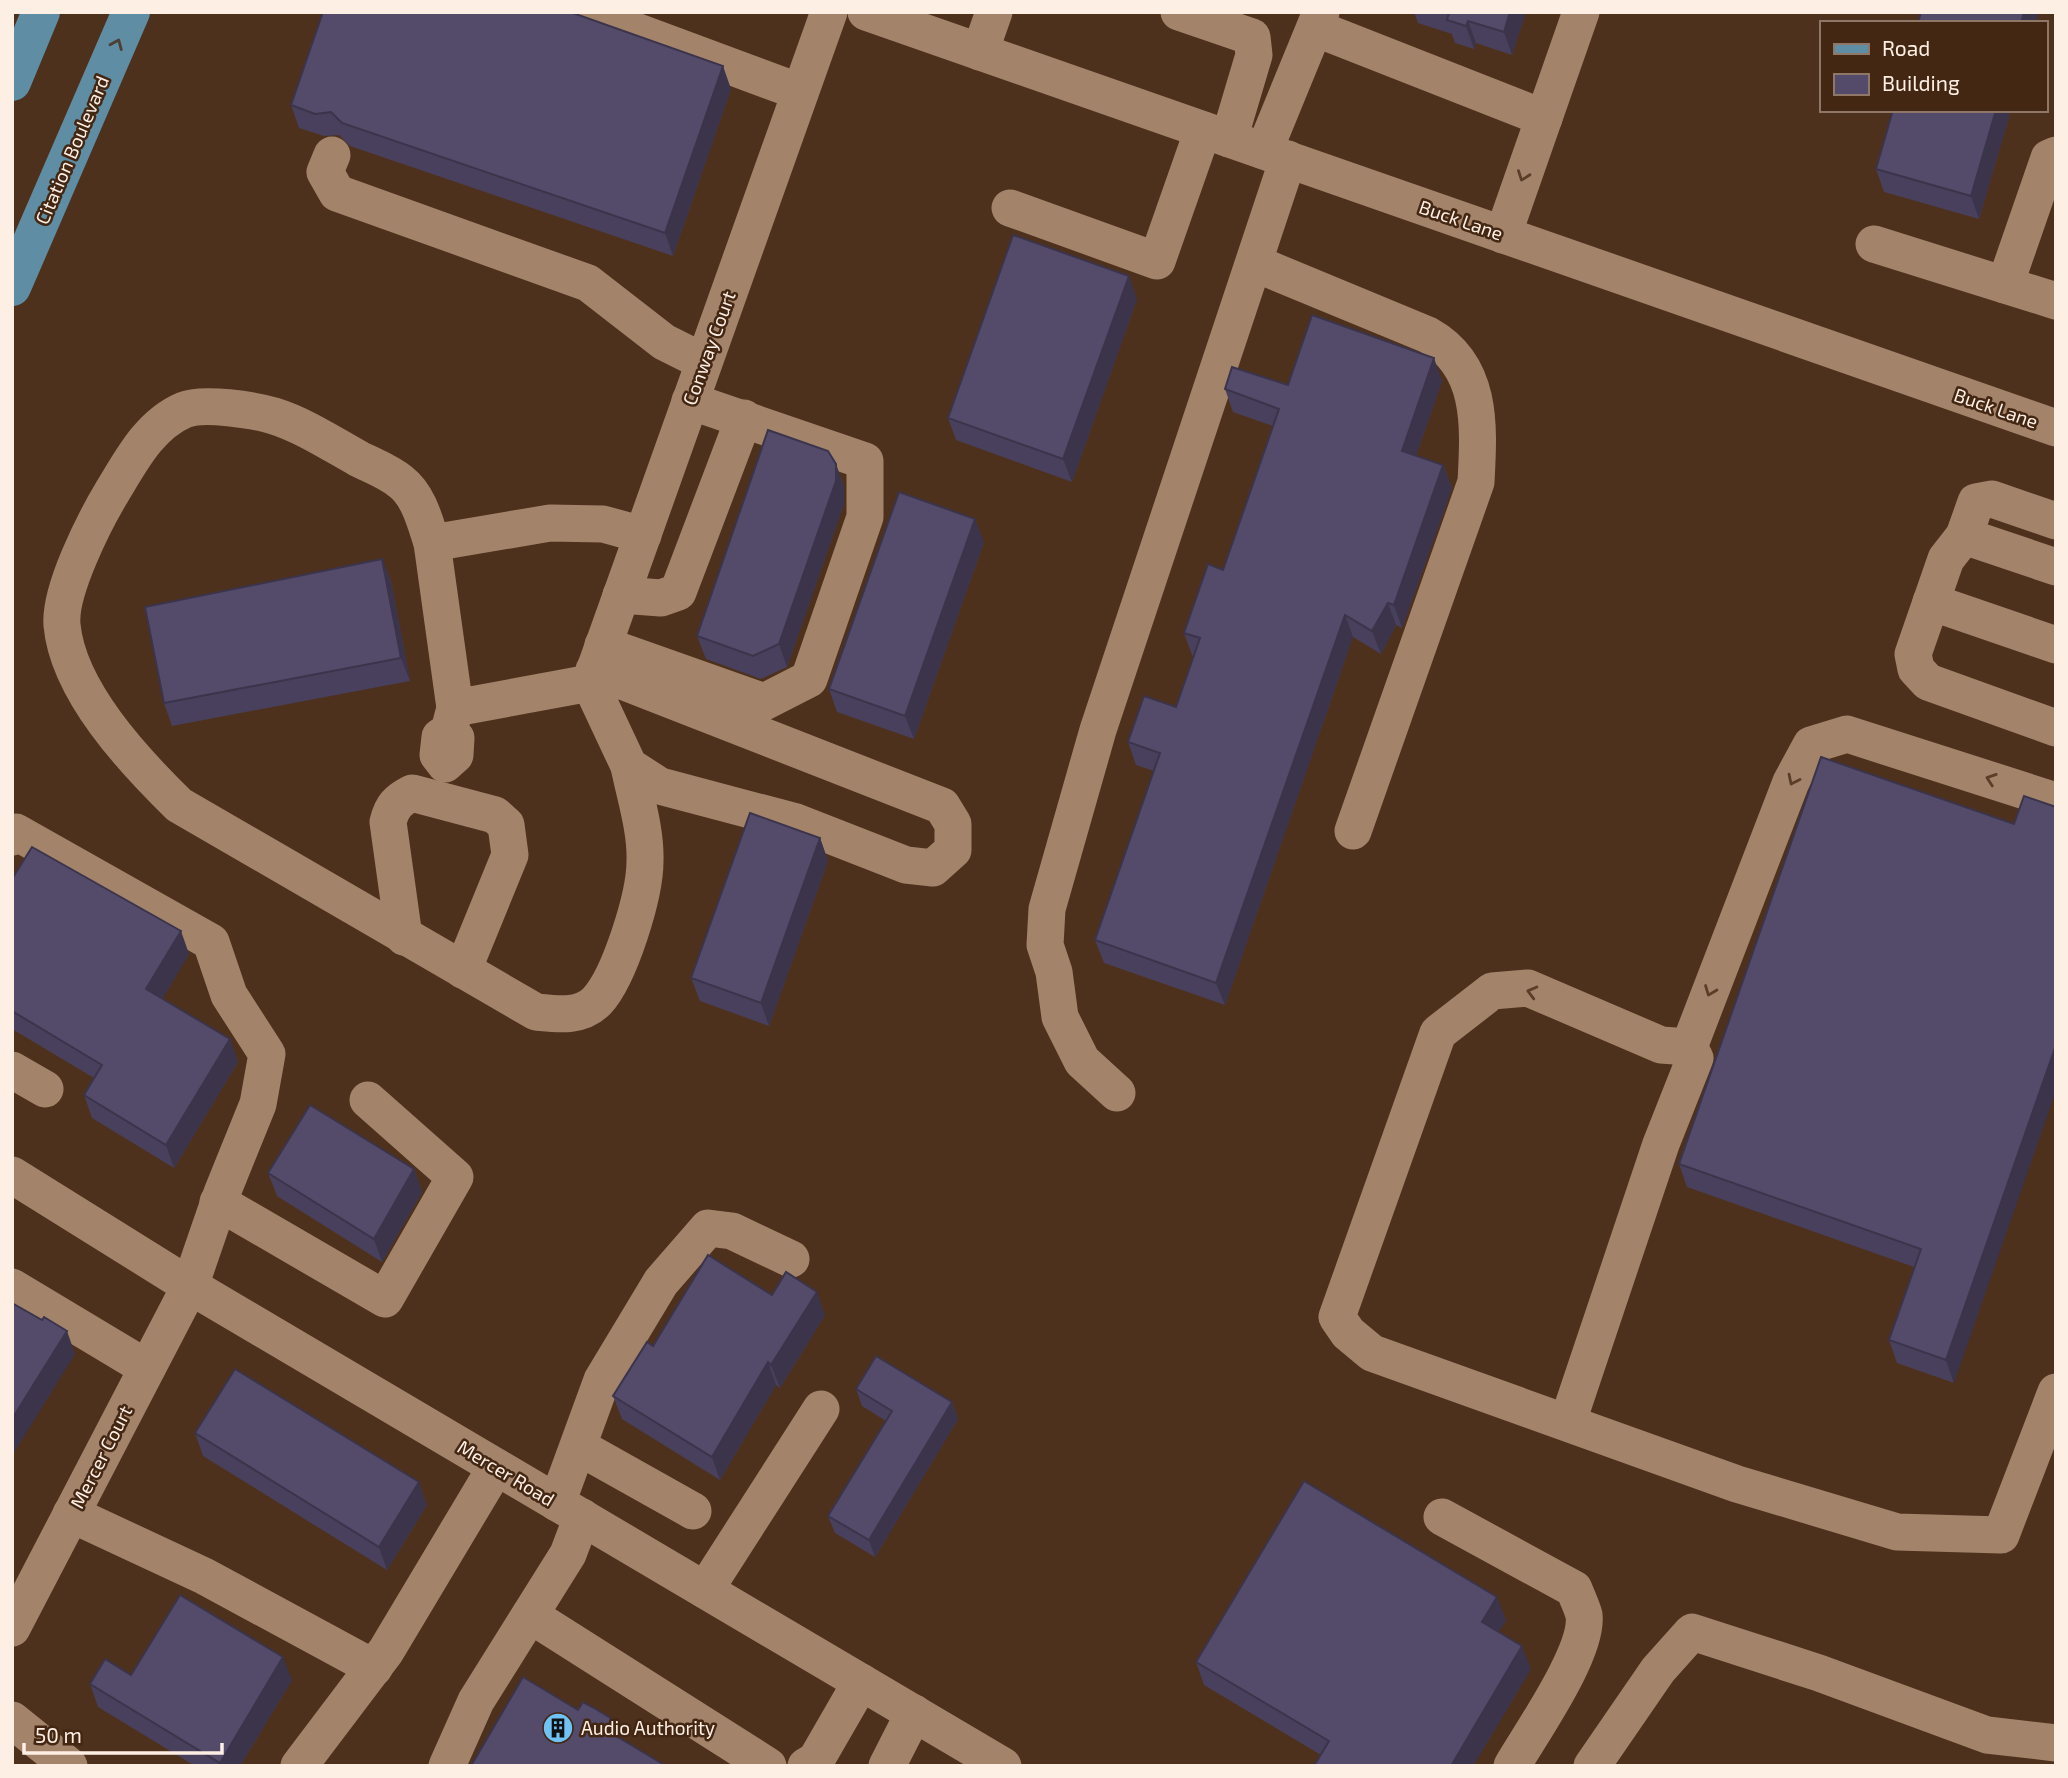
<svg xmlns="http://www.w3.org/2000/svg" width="2068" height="1778" viewBox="0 0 2068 1778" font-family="'Exo 2',sans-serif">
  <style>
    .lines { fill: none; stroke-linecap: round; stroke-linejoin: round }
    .minor { stroke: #a4836b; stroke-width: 37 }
    .major { stroke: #5f8da3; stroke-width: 38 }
    .wall { fill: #48405c }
    .shaded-wall { fill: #3b344b }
    .building { fill: #544b6b; stroke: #3b344b; stroke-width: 2 }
    .oneway { stroke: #4a4036 }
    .oneway2 { stroke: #5b3e28 }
    .labels { text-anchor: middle; stroke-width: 5; stroke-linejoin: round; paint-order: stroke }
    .street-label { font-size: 19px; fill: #feefe5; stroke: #432712 }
    .poi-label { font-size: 19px; fill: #feefe5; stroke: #432712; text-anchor: start }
  </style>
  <rect width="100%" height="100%" fill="#4e311c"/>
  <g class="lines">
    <!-- minor -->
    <g class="minor">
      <polyline points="866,12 2056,428"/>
      <polyline points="1179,12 1252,37 1254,55 1229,139"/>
      <polyline points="595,16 800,92"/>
      <polyline points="1315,28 1544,118"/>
      <polyline points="980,52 994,12"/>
      <polyline points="1264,151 1321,12"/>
      <polyline points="332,155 325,172 337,193 588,283 664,342 704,362"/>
      <polyline points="1010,208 1157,261 1203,130"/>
      <polyline points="1503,235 1581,12"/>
      <polyline points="1874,244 2056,301"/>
      <path d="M1254,263L1428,335C1483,366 1479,426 1476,482L1353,831"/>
      <polyline points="2005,285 2049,158 2056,155"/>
      <polyline points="1964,536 1976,502 1992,499 2056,521"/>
      <path d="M432,543C425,522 419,496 401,482C389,472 373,466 359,459C332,444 303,425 274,416C254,410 203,402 184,410C149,425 131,461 112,492C94,522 59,591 62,625C68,691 134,761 179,805L536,1012C557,1014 580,1018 597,1001C620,976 645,895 645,861C646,830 635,796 629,766"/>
      <polyline points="2056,567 1964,536 1946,559 1913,654 1916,669 1928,682 2056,728"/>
      <polyline points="621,595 661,598 678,592 744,418"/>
      <polyline points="1931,602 2056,645"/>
      <polyline points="603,645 764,702 809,679 865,517 865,461 690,401"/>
      <polyline points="590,683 629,766 660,786 796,822 906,865 933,868 953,850 953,824 942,806 594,670"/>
      <polyline points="590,683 829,12"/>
      <polyline points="590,683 455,708 432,543 550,523 603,524 643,535"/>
      <polyline points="449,731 456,738 455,755 445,764 438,755 440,737 449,731 455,708"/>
      <polyline points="2056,801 1847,734 1811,745 1791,782 1689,1047 1661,1045 1528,988 1492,991 1438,1033 1337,1317 1348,1333 1372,1353 1737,1484 1897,1532 2001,1535 2056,1392"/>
      <polyline points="12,837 16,832 211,942 229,995 267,1054 258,1104 222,1193 190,1286 12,1628"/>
      <path d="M404,937L388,822C392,806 398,800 412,793L495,815L506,825L510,855L463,970"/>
      <polyline points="12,1070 45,1089"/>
      <polyline points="1117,1093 1082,1061 1060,1017 1054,972 1045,945 1047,909 1098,730 1288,159"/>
      <polyline points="12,1175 190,1286 1003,1766"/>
      <polyline points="218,1202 385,1299 455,1177 368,1100"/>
      <polyline points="12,1287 147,1368"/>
      <polyline points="1568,1421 1661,1144 1695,1058 1689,1047"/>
      <polyline points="579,1447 693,1511"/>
      <polyline points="557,1503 602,1380 661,1282 708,1228 732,1231 791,1259"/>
      <polyline points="71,1514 204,1576 374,1668"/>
      <path d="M1442,1517L1574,1589C1577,1597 1582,1607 1584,1615C1589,1651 1531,1733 1512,1766"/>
      <polyline points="705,1590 821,1409"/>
      <polyline points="530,1615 768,1766"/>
      <polyline points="12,1720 69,1766"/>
      <polyline points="299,1766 386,1651 496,1467"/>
      <polyline points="447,1766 476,1701 568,1554 582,1517"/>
      <polyline points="806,1766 816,1760 861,1682"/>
      <polyline points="887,1766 914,1713"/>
      <polyline points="1592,1766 1658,1670 1692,1632 1819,1673 1987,1735 2056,1743"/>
    </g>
    <!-- major -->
    <g class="major">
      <polyline points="12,82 41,12"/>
      <polyline points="12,287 131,12"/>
    </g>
  </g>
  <!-- wall -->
  <g class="wall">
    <polygon points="1414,12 1526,12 1512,55 1476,43 1474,49 1455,43 1452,34 1418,23"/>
    <polygon points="731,89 673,256 350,146 339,135 324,136 299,128 291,105"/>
    <polygon points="1893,110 2011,110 1979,219 1884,192 1876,169"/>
    <polygon points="1137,299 1072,482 956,440 948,418"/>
    <polygon points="1442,381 1416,456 1443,465 1452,488 1402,628 1396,625 1381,654 1353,637 1225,1005 1104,963 1095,940 1154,771 1136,765 1128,742 1176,707 1194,656 1192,655 1184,633 1223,570 1273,426 1233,412 1225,389 1288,385"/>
    <polygon points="836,464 844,487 844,504 787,667 761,679 706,659 697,636"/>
    <polygon points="984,542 914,739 837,712 829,689"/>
    <polygon points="382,559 391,581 410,681 172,726 164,703"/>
    <polygon points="1821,757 1954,1383 1897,1363 1889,1340 1914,1267 1687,1187 1679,1164"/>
    <polygon points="820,838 828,861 769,1026 700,1001 691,978"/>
    <polygon points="12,879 189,954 162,998 230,1039 238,1062 174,1168 92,1118 84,1095 94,1078 12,1029"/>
    <polygon points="414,1169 422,1192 382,1262 277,1196 268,1173"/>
    <polygon points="772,1295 825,1315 780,1388 776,1385 720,1480 622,1419 613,1396 653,1346"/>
    <polygon points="856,1389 952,1402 958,1419 875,1557 835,1533 828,1516 886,1421 862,1406"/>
    <polygon points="195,1433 427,1505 387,1570 203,1456"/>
    <polygon points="1506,1620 1498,1632 1531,1669 1473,1766 1314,1766 1321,1755 1204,1685 1196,1662"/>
    <polygon points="131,1675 292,1680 240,1766 195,1766 98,1707 90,1684"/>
  </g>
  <!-- shaded-wall -->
  <g class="shaded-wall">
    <polygon points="1510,12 1526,12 1512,55 1504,32"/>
    <polygon points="2024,12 2039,12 2036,23 2021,23"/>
    <polygon points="1468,21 1476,43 1474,49 1466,26"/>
    <polygon points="723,66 731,89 673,256 665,233"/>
    <polygon points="1996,110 2011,110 1979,219 1971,196"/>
    <polygon points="1129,276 1137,299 1072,482 1063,459"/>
    <polygon points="1434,358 1442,381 1410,473 1402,451"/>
    <polygon points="836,464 844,487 844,504 787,667 779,644"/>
    <polygon points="1443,465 1452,488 1402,628 1394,605"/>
    <polygon points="975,519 984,542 914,739 905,716"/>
    <polygon points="382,559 391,581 410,681 401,658"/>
    <polygon points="1388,603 1396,625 1381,654 1372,631"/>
    <polygon points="1345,615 1353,637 1225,1005 1216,983"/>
    <polygon points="820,838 828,861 769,1026 761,1003"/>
    <polygon points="181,931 189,954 155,1012 146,989"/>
    <polygon points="230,1039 238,1062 174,1168 166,1145"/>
    <polygon points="2056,1045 2056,1091 1954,1383 1946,1360"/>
    <polygon points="414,1169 422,1192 382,1262 374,1239"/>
    <polygon points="817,1292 825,1315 780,1388 771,1365"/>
    <polygon points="67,1331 75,1354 12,1456 12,1419"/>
    <polygon points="768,1362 776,1385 720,1480 712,1457"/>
    <polygon points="952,1402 958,1419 875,1557 869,1540"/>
    <polygon points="419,1482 427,1505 387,1570 379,1547"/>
    <polygon points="1497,1597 1506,1620 1491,1645 1482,1622"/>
    <polygon points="1522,1646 1531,1669 1473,1766 1451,1766"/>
    <polygon points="283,1657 292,1680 240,1766 221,1766 220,1763"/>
    <polygon points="612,1719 616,1731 610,1742 606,1730"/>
  </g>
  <!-- building -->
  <g class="building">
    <polygon points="323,12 570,12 723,66 665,233 342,123 331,112 315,114 291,105"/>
    <polygon points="1447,12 1510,12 1504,32 1468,21 1466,26 1447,20 1449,13"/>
    <polygon points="1921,12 2024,12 2021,23 1918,23"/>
    <polygon points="1893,110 1996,110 1971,196 1876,169"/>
    <polygon points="1013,235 1129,276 1063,459 948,418"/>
    <polygon points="1312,315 1434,358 1402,451 1443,465 1394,605 1388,603 1372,631 1345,615 1216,983 1095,940 1160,753 1128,742 1144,696 1176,707 1200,638 1184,633 1208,564 1223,570 1279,409 1225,389 1232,367 1288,385"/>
    <polygon points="768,430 828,451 836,464 836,481 779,644 753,656 697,636"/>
    <polygon points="899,492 975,519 905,716 829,689"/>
    <polygon points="382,559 401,658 164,703 145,607"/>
    <polygon points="1821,757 2014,824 2024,796 2056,807 2056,1045 1946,1360 1889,1340 1921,1249 1679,1164"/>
    <polygon points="750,813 820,838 761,1003 691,978"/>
    <polygon points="32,847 181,931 146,989 230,1039 166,1145 84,1095 102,1065 12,1011 12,879"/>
    <polygon points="310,1105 414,1169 374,1239 268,1173"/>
    <polygon points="708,1255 772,1295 786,1272 817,1292 771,1365 768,1362 712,1457 613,1396 647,1342 653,1346"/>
    <polygon points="12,1303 42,1320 44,1317 67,1331 12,1419"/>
    <polygon points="876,1356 952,1402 869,1540 828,1516 892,1411 856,1389"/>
    <polygon points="235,1369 419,1482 379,1547 195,1433"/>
    <polygon points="1304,1481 1497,1597 1482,1622 1522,1646 1451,1766 1314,1766 1329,1741 1196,1662"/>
    <polygon points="180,1595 283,1657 220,1763 90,1684 105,1659 131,1675"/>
    <polygon points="523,1677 578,1710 583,1702 594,1708 612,1719 606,1730 666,1766 471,1766"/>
  </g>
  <!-- one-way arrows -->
  <defs><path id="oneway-chevron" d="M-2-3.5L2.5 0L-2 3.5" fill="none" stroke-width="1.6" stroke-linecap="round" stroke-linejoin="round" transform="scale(1.75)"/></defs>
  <use class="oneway" href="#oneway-chevron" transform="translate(117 44) rotate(-67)"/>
  <g class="oneway2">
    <use href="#oneway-chevron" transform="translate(1523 176) rotate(110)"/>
    <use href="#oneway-chevron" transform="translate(1991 779) rotate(-161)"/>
    <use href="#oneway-chevron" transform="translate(1793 780) rotate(116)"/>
    <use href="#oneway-chevron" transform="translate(1710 991) rotate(111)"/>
    <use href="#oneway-chevron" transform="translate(1532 992) rotate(-165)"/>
  </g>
  <!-- icons -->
  <defs>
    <g id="building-disc" transform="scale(1.575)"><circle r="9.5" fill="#6fc2f4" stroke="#432712"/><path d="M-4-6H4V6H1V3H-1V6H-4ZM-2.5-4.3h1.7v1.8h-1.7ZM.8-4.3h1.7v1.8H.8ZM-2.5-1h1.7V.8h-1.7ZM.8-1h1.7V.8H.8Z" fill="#111"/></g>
  </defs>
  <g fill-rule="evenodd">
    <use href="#building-disc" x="558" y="1728"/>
  </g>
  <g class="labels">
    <!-- street labels -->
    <g class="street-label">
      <text transform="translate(72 150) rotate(-67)" y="7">Citation Boulevard</text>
      <text transform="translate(1461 220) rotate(19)" y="7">Buck Lane</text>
      <text transform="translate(709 348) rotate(-70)" y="7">Conway Court</text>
      <text transform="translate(1996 408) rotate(19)" y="7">Buck Lane</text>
      <text transform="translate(101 1457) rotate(-63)" y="7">Mercer Court</text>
      <text transform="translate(506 1473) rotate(31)" y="7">Mercer Road</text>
    </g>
    <!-- poi labels -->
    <g class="poi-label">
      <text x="581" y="1735">Audio Authority</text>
    </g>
  </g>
  <!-- border -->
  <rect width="2068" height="1778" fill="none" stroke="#feefe5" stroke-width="28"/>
  <!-- legend -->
  <rect x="1820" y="21" width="228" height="91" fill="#432712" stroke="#8e7766" stroke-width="2"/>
  <rect x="1834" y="44" width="35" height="10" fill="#5f8da3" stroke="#8e7766" stroke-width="2"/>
  <text x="1882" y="56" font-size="21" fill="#feefe5">Road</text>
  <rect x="1834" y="74" width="35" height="21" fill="#544b6b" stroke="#8e7766" stroke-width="2"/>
  <text x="1882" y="91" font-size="21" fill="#feefe5">Building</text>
  <!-- scale -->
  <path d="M24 1743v10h198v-10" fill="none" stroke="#feefe5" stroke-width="3.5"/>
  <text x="35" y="1743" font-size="21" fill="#feefe5" stroke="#432712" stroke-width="5" paint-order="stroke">50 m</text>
</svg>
